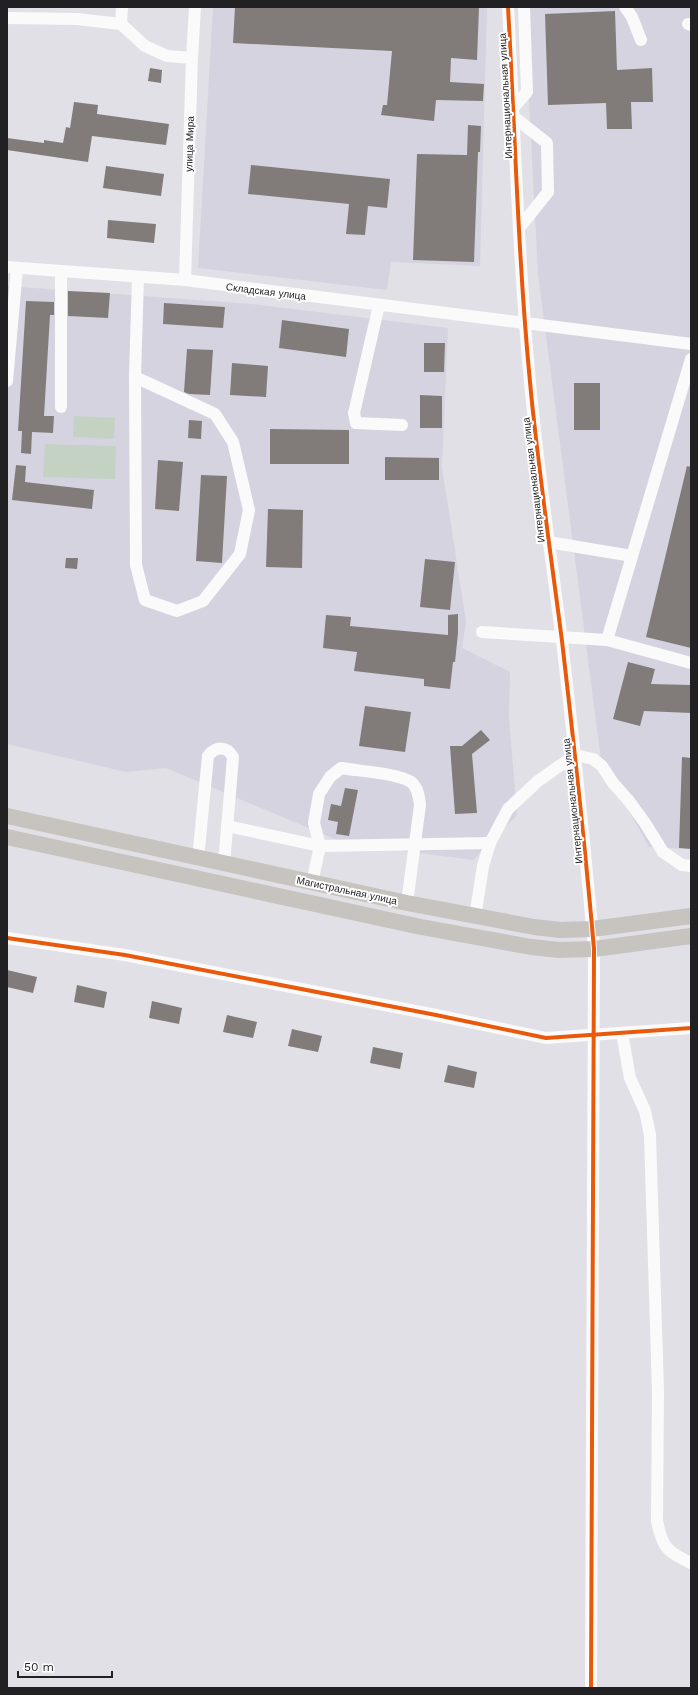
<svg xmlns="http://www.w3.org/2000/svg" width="698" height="1695" viewBox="0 0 698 1695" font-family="'Work Sans',sans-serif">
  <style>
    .built { fill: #d5d3df }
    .green { fill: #c4d2c3 }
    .building { fill: #817c7a }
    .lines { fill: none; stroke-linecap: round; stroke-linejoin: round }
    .minor { stroke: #fafafb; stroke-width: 12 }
    .major { stroke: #c7c3bf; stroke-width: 16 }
    .cycleway-casing { stroke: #fff; stroke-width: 6 }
    .cycleway { stroke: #e8590c; stroke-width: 4 }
    .labels { text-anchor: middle; stroke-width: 4; stroke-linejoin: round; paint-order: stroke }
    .street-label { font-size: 10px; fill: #212023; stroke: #fff }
  </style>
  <rect width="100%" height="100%" fill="#e1e0e6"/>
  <!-- built -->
  <g class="built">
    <polygon points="213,7 487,7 480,266 391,262 387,290 198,268"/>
    <polygon points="524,7 691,7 691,849 649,847 601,760 538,274"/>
    <polygon points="7,286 252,304 448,328 442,467 466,621 462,648 510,672 509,717 517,815 473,860 344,843 166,768 126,772 7,744"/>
  </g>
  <!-- green -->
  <g class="green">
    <polygon points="74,416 115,418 114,439 73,437"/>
    <polygon points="45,444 116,446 115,479 43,477"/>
  </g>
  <!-- building -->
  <g class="building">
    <polygon points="235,7 479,7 477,60 451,58 450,82 484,84 483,101 436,100 434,121 381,115 383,105 387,105 392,51 233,43"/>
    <polygon points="615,11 617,70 652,68 653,102 631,102 632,129 607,129 606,103 548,105 545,14"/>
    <polygon points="150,68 162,70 161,83 148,81"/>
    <polygon points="74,102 98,105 97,114 169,124 166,145 92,136 88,162 7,150 7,138 44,143 44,140 63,143 66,127 70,128"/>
    <polygon points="468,125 481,126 480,152 478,152 474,262 413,260 417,154 467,155"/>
    <polygon points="251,165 390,179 387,208 368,206 365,235 346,234 349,204 248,194"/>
    <polygon points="106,166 164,174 161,196 103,188"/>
    <polygon points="108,220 156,224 154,243 107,238"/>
    <polygon points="68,291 110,293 108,318 68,316"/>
    <polygon points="26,301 54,302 54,315 50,315 44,416 54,416 53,433 32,432 31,454 21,453 22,431 18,431"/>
    <polygon points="164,303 225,307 223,328 163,324"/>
    <polygon points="282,320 349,329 346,357 279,348"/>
    <polygon points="424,343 445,343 444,372 424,372"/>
    <polygon points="187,349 213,350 210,395 189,394 184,392"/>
    <polygon points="232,363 268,366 266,397 230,395"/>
    <rect x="574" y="383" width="26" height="47"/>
    <polygon points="420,395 442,396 442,428 420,428"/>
    <polygon points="189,420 202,421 201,439 188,438"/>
    <polygon points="270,429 349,430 349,464 270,464"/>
    <polygon points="385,457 439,458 439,480 385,480"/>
    <polygon points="158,460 183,462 179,511 155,509"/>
    <polygon points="16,465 26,466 25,482 94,490 92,509 12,500"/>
    <polygon points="687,466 691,467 691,648 646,637"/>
    <polygon points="201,475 227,476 222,563 196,561"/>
    <polygon points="268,509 303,510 302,568 266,567"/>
    <polygon points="66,558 78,558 77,569 65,568"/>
    <polygon points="425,559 455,562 450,610 420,607"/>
    <polygon points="458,614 458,633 455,662 453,662 450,689 424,686 424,679 354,671 357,652 323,648 326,615 351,617 350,626 448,635 448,615"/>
    <polygon points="628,662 655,669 651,684 691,685 691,713 644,711 640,726 613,719"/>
    <polygon points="365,706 411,712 405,752 359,746"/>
    <polygon points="481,730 490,740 472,754 477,813 455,814 450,746 462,746"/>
    <polygon points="682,757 691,758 691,849 679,848"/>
    <polygon points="345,788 358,790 349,836 336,834 338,822 328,820 331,804 341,806"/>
    <polygon points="7,970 37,977 33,993 7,987"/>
    <polygon points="77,985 107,992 104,1008 74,1002"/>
    <polygon points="152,1001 182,1008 179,1024 149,1018"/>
    <polygon points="227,1015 257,1022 253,1038 223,1032"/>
    <polygon points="292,1029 322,1036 318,1052 288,1046"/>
    <polygon points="373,1047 403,1053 400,1069 370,1063"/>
    <polygon points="448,1065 477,1072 474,1088 444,1082"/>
  </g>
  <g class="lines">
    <!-- minor -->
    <g class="minor">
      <path d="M508,7C515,132 518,257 530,382C538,469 551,555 562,641C574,744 585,846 594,949L591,1688"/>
      <polyline points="625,7 632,17 641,40"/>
      <polyline points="7,18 77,19 121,24 145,46 167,56 192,58"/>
      <polyline points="121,24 122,7"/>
      <polyline points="688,24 691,25"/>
      <polyline points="513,108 527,92 524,7"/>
      <polyline points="514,117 547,143 548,192 520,227"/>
      <polyline points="7,267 185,280 691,344"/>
      <polyline points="185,280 192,58 195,7"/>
      <polyline points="379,305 354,413 356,423 402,425"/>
      <polyline points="135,377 215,414 233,442 249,510 240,554 203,601 177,611 145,600 136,565 135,377 138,277"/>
      <polyline points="7,381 17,268"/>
      <polyline points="61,407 61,271"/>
      <polyline points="548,542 632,556"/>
      <polyline points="482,632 607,640 691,663"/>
      <polyline points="607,640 691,359"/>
      <polyline points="227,826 320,846 490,843"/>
      <path d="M198,859L208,756C216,746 227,746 233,757L224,864"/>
      <path d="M312,883L320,846L314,823L319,794L330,777L341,768C358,771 398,773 411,782C418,787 419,797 420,805L407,903"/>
      <polyline points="475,917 483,866 490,843 508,809 538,781 575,755 593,759 602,766 613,783 629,801 645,823 663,852 682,865 691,866"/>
      <polyline points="7,938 125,955 436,1015 546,1038 691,1028"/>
      <path d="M622,1033L630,1078L645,1111L650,1135L658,1391L657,1521C662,1547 667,1552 691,1563"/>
    </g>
    <!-- major -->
    <g class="major">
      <polyline points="7,816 407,903 534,927 560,930 592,929 691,916"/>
      <polyline points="7,837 421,927 531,947 559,950 594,949 691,936"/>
    </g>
    <!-- cycleway casing -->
    <g class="cycleway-casing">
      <g id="cycleway">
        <path d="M508,7C515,132 518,257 530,382C538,469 551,555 562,641C574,744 585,846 594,949L591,1688"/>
        <polyline points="7,938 125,955 436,1015 546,1038 691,1028"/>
      </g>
    </g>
    <!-- cycleway -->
    <use href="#cycleway" class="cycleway"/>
  </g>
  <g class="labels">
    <!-- street labels -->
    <g class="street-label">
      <text transform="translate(505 96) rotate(-93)" y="4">Интернациональная улица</text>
      <text transform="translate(189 144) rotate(-88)" y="4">улица Мира</text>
      <text transform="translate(266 291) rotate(7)" y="4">Складская улица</text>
      <text transform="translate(533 480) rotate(-97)" y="4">Интернациональная улица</text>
      <text transform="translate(572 801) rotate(-96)" y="4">Интернациональная улица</text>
      <text transform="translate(347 890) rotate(12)" y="4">Магистральная улица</text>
    </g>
  </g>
  <!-- border -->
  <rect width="698" height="1695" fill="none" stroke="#212023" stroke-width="16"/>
  <!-- scale -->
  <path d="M18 1671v6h94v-6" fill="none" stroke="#212023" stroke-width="2"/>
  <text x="24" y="1671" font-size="12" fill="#212023" stroke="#ffffff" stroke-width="3" paint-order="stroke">50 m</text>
</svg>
